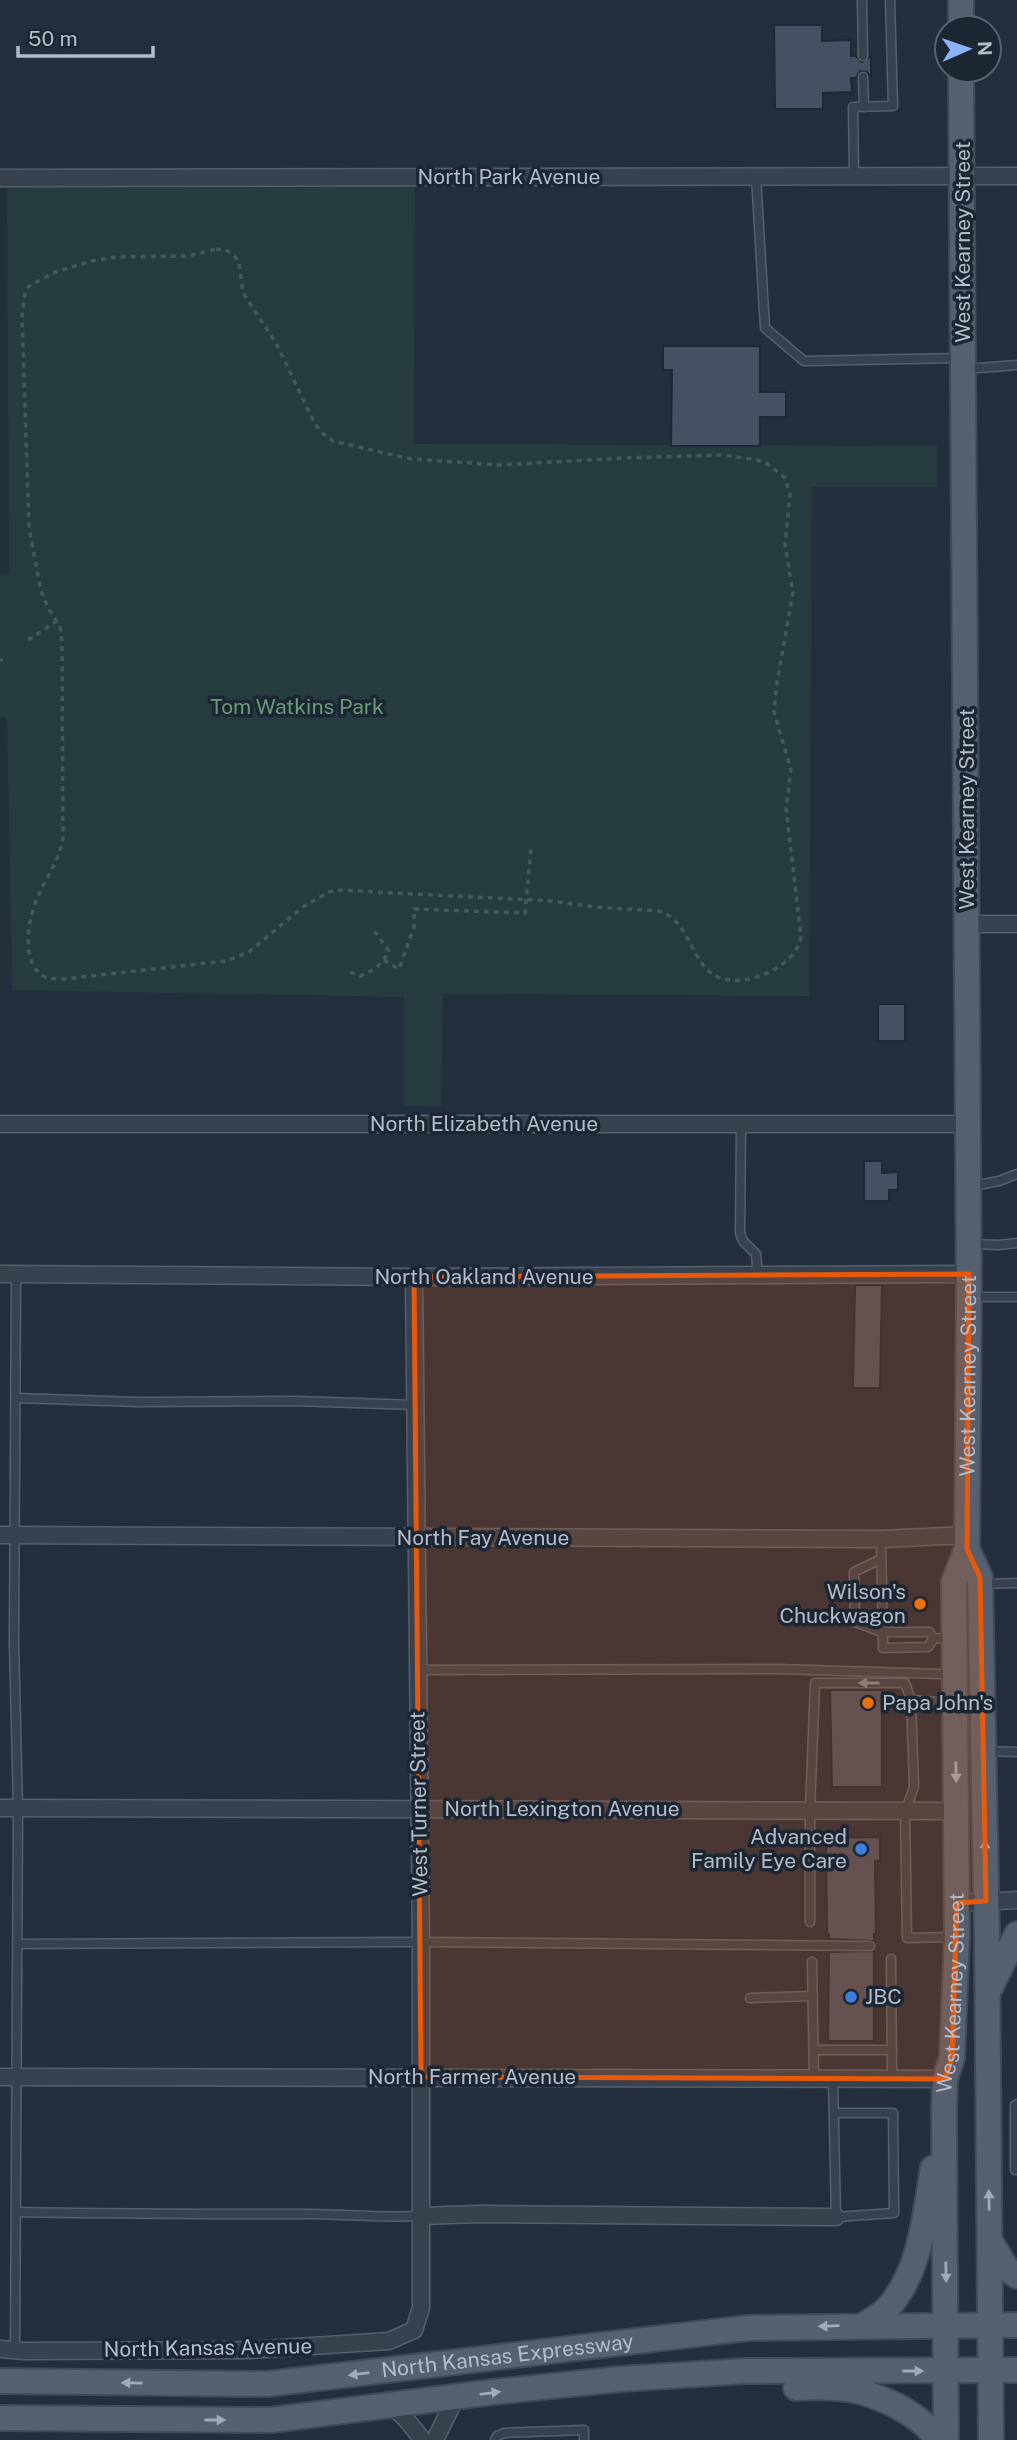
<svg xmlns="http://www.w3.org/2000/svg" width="1017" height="2440" viewBox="0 0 1017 2440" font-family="'Public Sans',sans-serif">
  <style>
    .green { fill: #263c3f }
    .building { fill: #455162; stroke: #1f2835; stroke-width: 2 }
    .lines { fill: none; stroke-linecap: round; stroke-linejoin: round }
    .lane-casing { stroke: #565f6c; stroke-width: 11 }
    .street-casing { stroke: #565f6c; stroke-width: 19 }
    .primary-casing { stroke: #414a57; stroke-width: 28 }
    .path { stroke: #44595c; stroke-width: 3.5; stroke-dasharray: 5 5; stroke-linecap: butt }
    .lane { stroke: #38414e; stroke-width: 8 }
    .street { stroke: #38414e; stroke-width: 16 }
    .primary { stroke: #56606e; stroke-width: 24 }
    .oneway { fill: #7c8592 }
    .oneway2 { fill: #a1aab7 }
    .marked { fill: #e8590c; fill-opacity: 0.2; stroke: #e8590c; stroke-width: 5; stroke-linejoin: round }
    .food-dot { fill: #e8710a; stroke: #1d2633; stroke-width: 2.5 }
    .shop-dot { fill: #3f7fe0; stroke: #1d2633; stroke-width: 2.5 }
    .labels { text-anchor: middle; stroke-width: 7; stroke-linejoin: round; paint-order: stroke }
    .street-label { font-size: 21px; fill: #b4bcc9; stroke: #1d2633 }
    .park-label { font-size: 21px; fill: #6b9a76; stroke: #1d2633 }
    .poi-label { font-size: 21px; fill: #b4bcc9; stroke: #1d2633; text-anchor: end }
  </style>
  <rect width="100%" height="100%" fill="#242f3e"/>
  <!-- green -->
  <polygon class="green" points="415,183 414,444 937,446 937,487 812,487 809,996 443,994 441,1106 404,1106 404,997 12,990 7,717 0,717 0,575 9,574 7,184"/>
  <!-- building -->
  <g class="building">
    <polygon points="774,25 822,25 822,41 851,40 851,56 856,56 862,62 871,56 871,77 867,72 860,71 856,78 851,78 852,92 823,93 823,109 775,109"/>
    <polygon points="663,346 760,346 760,392 786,392 786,417 760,417 760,446 671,446 672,370 663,370"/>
    <rect x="878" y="1004" width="27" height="37"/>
    <polygon points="864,1161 882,1161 882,1173 898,1172 898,1190 889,1190 889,1201 864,1201"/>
    <polygon points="855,1285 882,1285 880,1388 853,1388"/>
    <polygon points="830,1690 882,1690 882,1787 832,1787"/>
    <polygon points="880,1837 880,1861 875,1861 876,1934 874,1934 874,1941 829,1939 829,1934 827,1934 826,1838"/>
    <polygon points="874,1951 874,2041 828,2041 829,1952"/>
  </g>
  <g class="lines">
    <!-- lane casing -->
    <g class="lane-casing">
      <g id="lane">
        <polyline points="862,0 863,56"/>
        <polyline points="863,77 864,107"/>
        <polyline points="854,175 853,107 893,106 890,0"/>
        <polyline points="756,176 765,328 804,361 958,358"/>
        <polyline points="966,369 1017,365"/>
        <polyline points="741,1124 740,1233 743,1241 756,1254 758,1276"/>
        <polyline points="973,1186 999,1181 1017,1174"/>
        <polyline points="972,1244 999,1245 1017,1243"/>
        <polyline points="971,1297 1017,1297"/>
        <polyline points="17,1398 138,1402 295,1401 415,1405"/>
        <polyline points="881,1539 883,1648 928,1647 934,1638"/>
        <polyline points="881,1559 854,1572 855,1622 882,1632 929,1632 934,1638 953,1639"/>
        <polyline points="983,1584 1017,1583"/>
        <polyline points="417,1670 779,1669 941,1674"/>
        <polyline points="952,1703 911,1700 914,1787 905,1812 907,1938 953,1937"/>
        <polyline points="985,1751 1017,1752"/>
        <polyline points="810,1922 810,1810 815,1683 905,1683 911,1700"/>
        <polyline points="17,1944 421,1942 870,1946"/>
        <polyline points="891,1959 892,2079"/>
        <polyline points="812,1962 814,2079"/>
        <polyline points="750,1998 813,1996"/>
        <polyline points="814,2050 892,2050"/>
        <polyline points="833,2079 836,2217 894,2213 893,2113 834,2113"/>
        <polyline points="1015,2170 1015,2105 1017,2104"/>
        <path d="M17,2212C112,2214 208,2214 303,2214C343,2214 381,2218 421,2216"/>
        <polyline points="15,2350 18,1808 14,1643 16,1274"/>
        <polyline points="495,2440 497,2436 504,2433 584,2430 584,2440"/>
      </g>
    </g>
    <!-- street casing -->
    <g class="street-casing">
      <g id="street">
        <polyline points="0,178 1017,176"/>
        <polyline points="967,924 1017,924"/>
        <polyline points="0,1124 968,1124"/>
        <polyline points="0,1274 414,1277 969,1274"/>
        <polyline points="0,1535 881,1539 967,1535"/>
        <polyline points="0,1808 956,1811"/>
        <polyline points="957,1903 1017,1900"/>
        <polyline points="0,2077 945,2079"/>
        <polyline points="421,2216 479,2214 836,2217"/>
        <polyline points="0,2349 23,2351 249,2350 389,2341 414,2330 421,2308 421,1942 414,1277"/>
        <polyline points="391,2405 405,2418 423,2440"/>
        <polyline points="435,2440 456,2397"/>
      </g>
    </g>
    <!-- primary casing -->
    <g class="primary-casing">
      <g id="primary">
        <polyline points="961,0 961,28"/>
        <polyline points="967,1549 980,1577 987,1937 991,2440"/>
        <polyline points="991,1986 1017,1934"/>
        <polyline points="990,2241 1007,2269 1017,2276"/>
        <path d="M864,2325C872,2320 881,2315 887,2309C921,2272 925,2215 933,2168"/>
        <path id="s1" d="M0,2381L267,2384L748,2328L1017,2325"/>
        <path d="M796,2388C813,2387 830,2387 847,2389C875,2393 923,2414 937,2440"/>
        <polyline points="0,2418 271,2420 493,2392 621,2379 745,2371 1017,2370"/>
        <path id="s2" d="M946,2440L944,2109L945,2079L952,2058L957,1937L954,1582L967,1549L969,1297L961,70"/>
      </g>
    </g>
    <!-- path -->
    <g class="path">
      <path d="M216,249L226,250L234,255L239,263L243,293L276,343L314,422L321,432L333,441L411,459L500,465L623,458L724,455L757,460L768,464L785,478L790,494L785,545L793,593L777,682L774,712L791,770L786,808L801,937C796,969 737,993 711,973C689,955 688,920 659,911L594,907L552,901L336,890L329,892L304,906L249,952L226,961L64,979C57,979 49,979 43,976C19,961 29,914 39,894C48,875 59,860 63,839L62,642L60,626L48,608L41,591L29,528L22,316L25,293L29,286L53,273L91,261L116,257L188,256Z"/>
      <polyline points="28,640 57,621"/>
      <polyline points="0,660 3,660"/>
      <polyline points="384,960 399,969 414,927 414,909 525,913 531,848"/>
      <path d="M350,972L360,976C374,971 382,964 389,951L377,934L370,929"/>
    </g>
    <!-- lane -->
    <use href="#lane" class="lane"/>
    <!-- street -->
    <use href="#street" class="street"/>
    <!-- primary -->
    <use href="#primary" class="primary"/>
  </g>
  <!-- one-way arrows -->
  <defs><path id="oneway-solid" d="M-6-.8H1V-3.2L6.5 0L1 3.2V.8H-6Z" transform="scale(1.75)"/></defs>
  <use class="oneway" href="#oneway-solid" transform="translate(869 1683) rotate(180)"/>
  <g class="oneway2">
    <use href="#oneway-solid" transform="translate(956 1772) rotate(89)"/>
    <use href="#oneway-solid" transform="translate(985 1850) rotate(-91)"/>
    <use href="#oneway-solid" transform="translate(989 2200) rotate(-91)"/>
    <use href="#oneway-solid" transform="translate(946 2272) rotate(89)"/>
    <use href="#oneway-solid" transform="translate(829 2326) rotate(178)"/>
    <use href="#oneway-solid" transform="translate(913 2371)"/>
    <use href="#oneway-solid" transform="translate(359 2374) rotate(173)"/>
    <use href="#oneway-solid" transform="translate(132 2383) rotate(-179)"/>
    <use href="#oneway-solid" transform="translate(490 2393) rotate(-7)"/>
    <use href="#oneway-solid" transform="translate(215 2420)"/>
  </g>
  <!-- marked area -->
  <path class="marked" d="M969,1274L967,1549L980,1577L986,1901L957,1903L952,2058L945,2079L421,2077L414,1277Z"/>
  <!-- markers -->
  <g class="food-dot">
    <circle cx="920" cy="1604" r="7"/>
    <circle cx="868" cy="1703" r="7"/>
  </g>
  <g class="shop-dot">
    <circle cx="861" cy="1849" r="7"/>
    <circle cx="851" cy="1997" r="7"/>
  </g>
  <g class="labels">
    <!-- street labels -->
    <g class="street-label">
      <text x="509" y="184">North Park Avenue</text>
      <text transform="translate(963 242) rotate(-90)" y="7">West Kearney Street</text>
      <text transform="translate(967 809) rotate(-90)" y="7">West Kearney Street</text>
      <text x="484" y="1131">North Elizabeth Avenue</text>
      <text x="484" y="1284">North Oakland Avenue</text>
      <text dy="7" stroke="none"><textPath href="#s2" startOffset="1068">West Kearney Street</textPath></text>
      <text x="483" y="1545">North Fay Avenue</text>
      <text transform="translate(419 1804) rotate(-91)" y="7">West Turner Street</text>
      <text x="562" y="1816">North Lexington Avenue</text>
      <text dy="7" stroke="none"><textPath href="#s2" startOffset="448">West Kearney Street</textPath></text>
      <text x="472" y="2084">North Farmer Avenue</text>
      <text transform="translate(208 2348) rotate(-1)" y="7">North Kansas Avenue</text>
      <text dy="7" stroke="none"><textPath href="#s1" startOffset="509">North Kansas Expressway</textPath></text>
    </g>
    <!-- park labels -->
    <g class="park-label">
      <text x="297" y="714">Tom Watkins Park</text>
    </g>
    <!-- poi labels -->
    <g class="poi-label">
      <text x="906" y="1599">Wilson's<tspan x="906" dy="24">Chuckwagon</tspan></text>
      <text x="882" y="1710" text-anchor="start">Papa John's</text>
      <text x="847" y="1844">Advanced<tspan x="847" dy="24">Family Eye Care</tspan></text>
      <text x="865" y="2004" text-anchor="start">JBC</text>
    </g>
  </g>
  <!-- north arrow -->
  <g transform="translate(968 49) rotate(88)"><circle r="33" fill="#1d2633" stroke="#59626f" stroke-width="2"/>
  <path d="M0-5L12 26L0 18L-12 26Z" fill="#8ab4f8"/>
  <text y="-10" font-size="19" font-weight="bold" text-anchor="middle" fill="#b4bcc9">N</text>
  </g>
  <!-- scale -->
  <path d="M18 46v10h135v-10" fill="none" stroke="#b4bcc9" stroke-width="3.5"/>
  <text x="28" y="46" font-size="21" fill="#b4bcc9" stroke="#1d2633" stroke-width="5" paint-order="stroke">50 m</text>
</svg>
